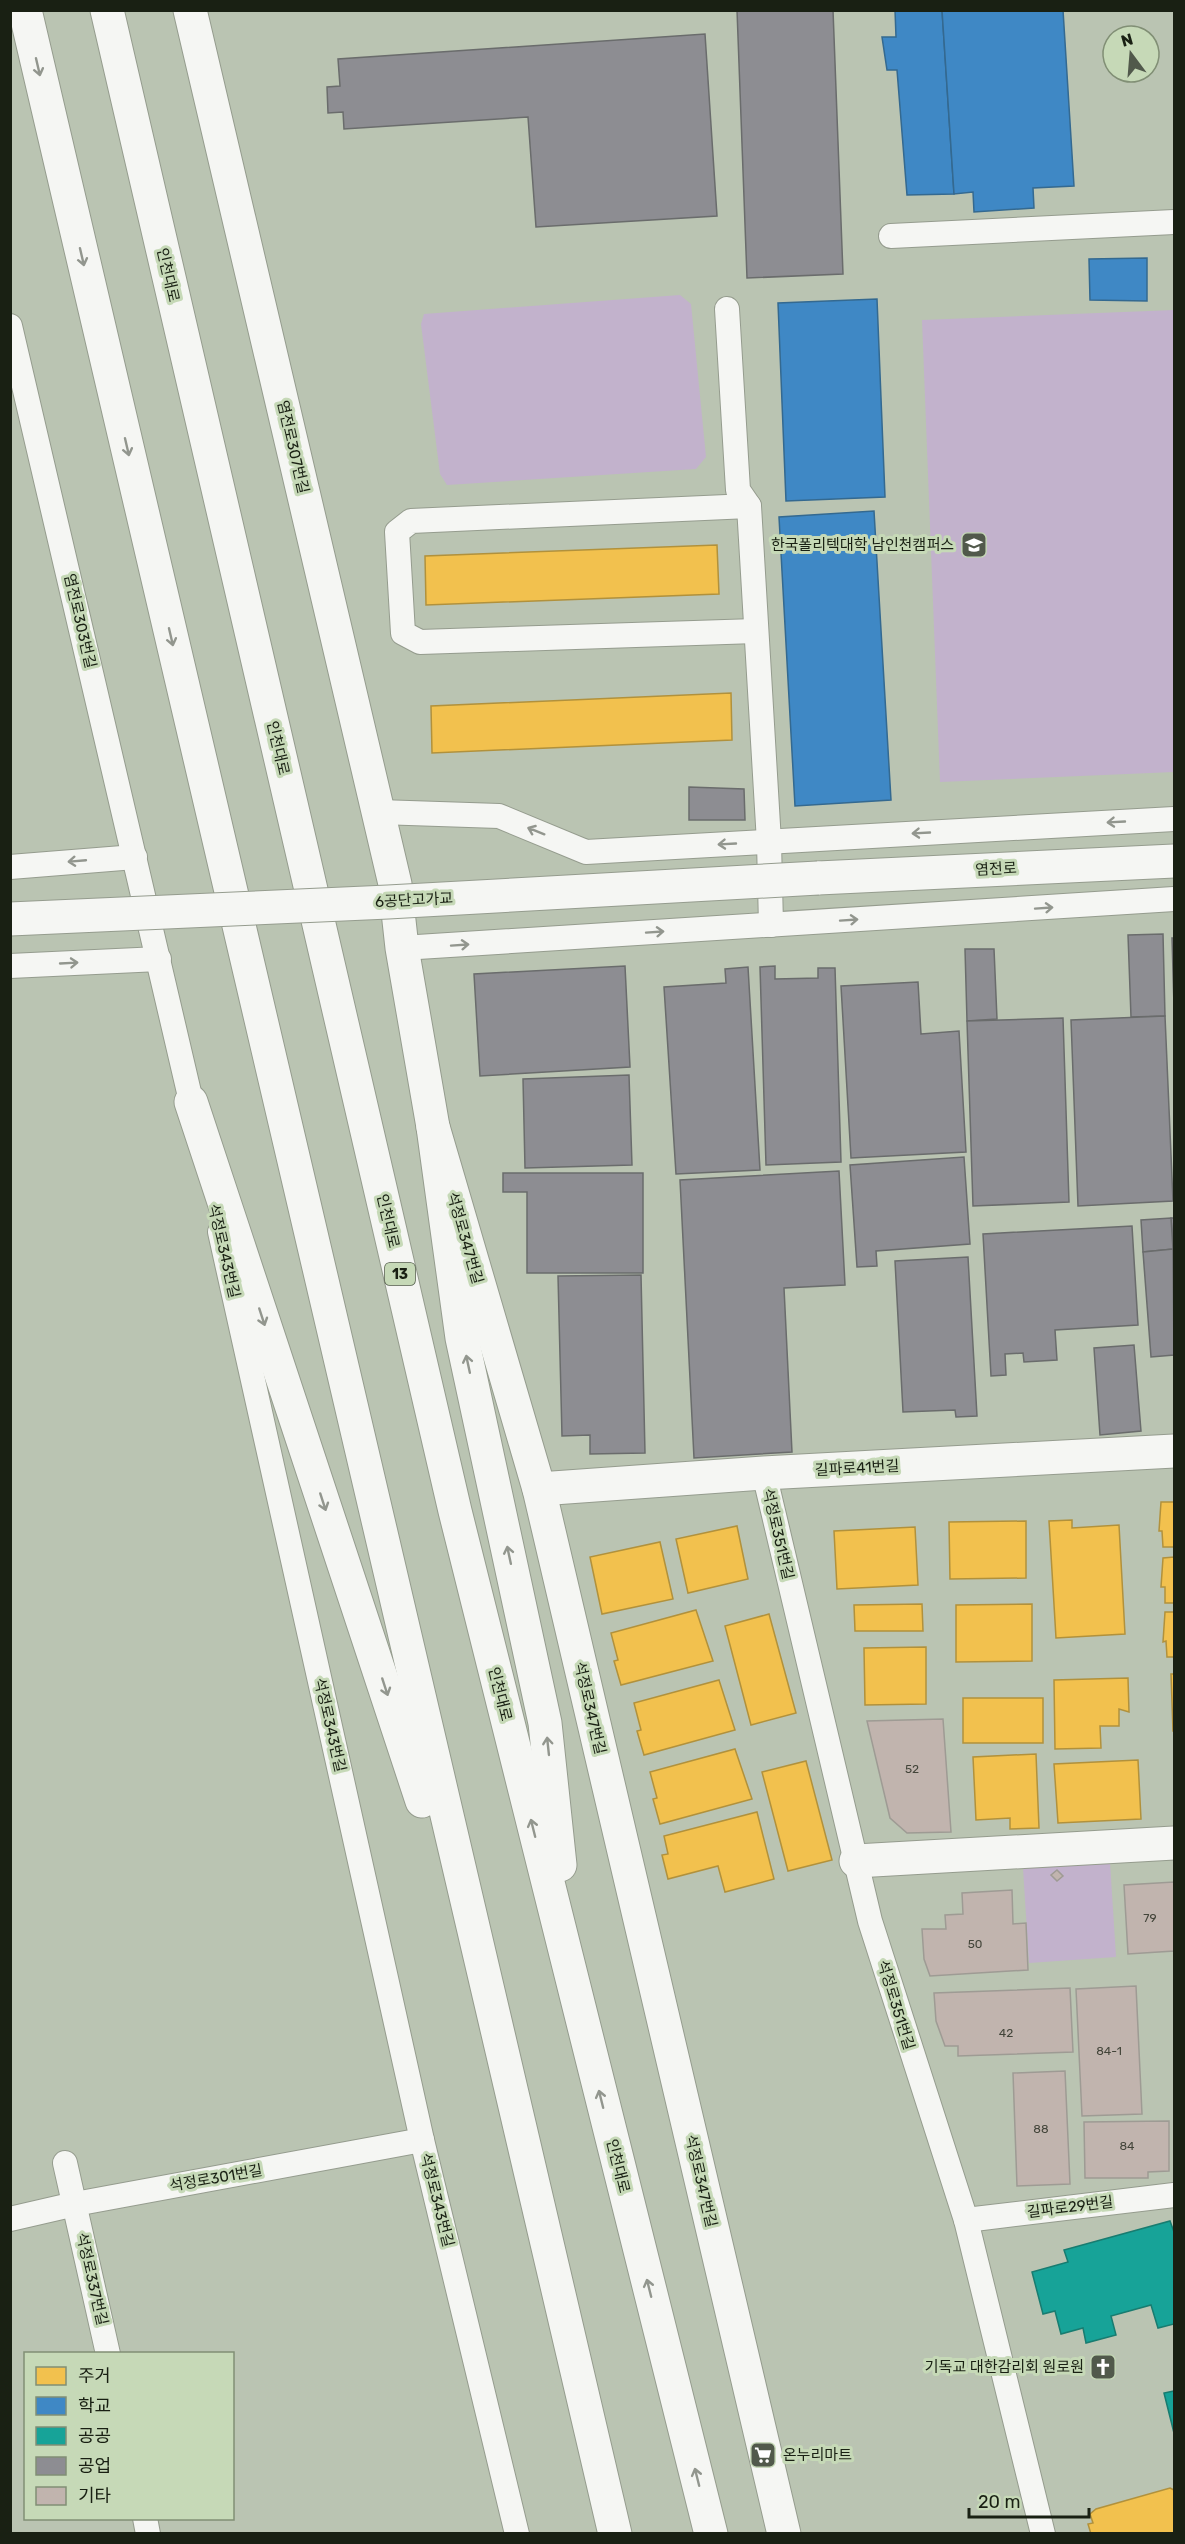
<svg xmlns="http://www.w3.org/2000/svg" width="1185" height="2544" viewBox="0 0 1185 2544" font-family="Rubik,'Noto Sans KR',sans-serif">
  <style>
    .green { fill: #c2b2cc }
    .homes { fill: #f2c14e; stroke: #b1913c; stroke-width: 1.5 }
    .schools { fill: #3f88c5; stroke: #346990; stroke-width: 1.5 }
    .public { fill: #17a398; stroke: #187c70; stroke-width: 1.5 }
    .industry { fill: #8d8d92; stroke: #6a6c6c; stroke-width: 1.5 }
    .building { fill: #c1b4ae; stroke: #9e9b94; stroke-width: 1.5 }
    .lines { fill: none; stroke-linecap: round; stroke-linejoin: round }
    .lane-casing { stroke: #959c8e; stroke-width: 26 }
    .street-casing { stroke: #959c8e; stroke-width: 35 }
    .secondary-casing { stroke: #959c8e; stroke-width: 35 }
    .highway-casing { stroke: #959c8e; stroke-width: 35 }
    .lane { stroke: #f5f6f3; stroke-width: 24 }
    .street { stroke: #f5f6f3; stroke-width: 33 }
    .secondary { stroke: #f5f6f3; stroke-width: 33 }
    .highway { stroke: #f5f6f3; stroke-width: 33 }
    .secondary-bridge-casing { stroke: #959c8e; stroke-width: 35; stroke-linecap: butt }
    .secondary-bridge { stroke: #f5f6f3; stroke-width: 33 }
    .oneway { stroke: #92968e }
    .labels { text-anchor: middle; stroke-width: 6; stroke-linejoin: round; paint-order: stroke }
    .number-label { font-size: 12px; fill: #43453a }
    .shield { fill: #c6d9b7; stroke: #4d5844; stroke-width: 1.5 }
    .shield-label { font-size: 14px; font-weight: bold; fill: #192013 }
    .street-label { font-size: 15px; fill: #192013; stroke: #c6d9b7 }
    .poi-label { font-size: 15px; fill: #192013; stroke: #c6d9b7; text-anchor: end }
  </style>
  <rect width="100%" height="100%" fill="#bac4b2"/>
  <!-- green -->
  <g class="green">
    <polygon points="680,295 691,304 706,457 696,469 447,485 440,474 421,324 424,314"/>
    <polygon points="1174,310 1174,772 940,782 922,320"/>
    <polygon points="1110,1862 1116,1957 1029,1963 1023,1868"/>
  </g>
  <!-- homes -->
  <g class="homes">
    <polygon points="717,545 719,594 426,605 425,556"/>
    <polygon points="731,693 732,740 432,753 431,706"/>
    <polygon points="1161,1502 1174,1502 1174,1547 1163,1547 1162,1531 1159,1531"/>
    <polygon points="1072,1520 1072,1528 1119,1525 1125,1634 1056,1638 1049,1521"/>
    <polygon points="1026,1521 1026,1578 950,1579 949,1522"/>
    <polygon points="737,1526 748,1579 688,1593 676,1539"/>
    <polygon points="915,1527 918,1585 837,1589 834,1531"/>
    <polygon points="660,1542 673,1599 602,1614 590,1557"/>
    <polygon points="1174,1557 1174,1603 1165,1603 1165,1587 1161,1587 1163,1558"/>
    <polygon points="922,1604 923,1631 855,1631 854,1605"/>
    <polygon points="1032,1604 1032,1661 956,1662 956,1605"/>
    <polygon points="696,1610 713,1661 621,1685 614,1661 618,1660 611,1633"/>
    <polygon points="1165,1612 1174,1612 1174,1657 1167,1657 1166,1641 1163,1642"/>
    <polygon points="769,1614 796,1713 751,1725 725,1626"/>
    <polygon points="926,1647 926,1704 865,1705 864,1648"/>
    <polygon points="1171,1674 1174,1674 1174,1731 1173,1731"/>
    <polygon points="1128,1678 1129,1712 1119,1709 1119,1726 1100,1726 1101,1748 1055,1749 1054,1680"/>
    <polygon points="719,1680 735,1730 644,1755 637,1731 641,1730 634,1703"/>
    <rect x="963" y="1698" width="80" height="45"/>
    <polygon points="735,1749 752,1799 660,1824 653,1799 657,1798 650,1772"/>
    <polygon points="1036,1754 1039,1828 1010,1829 1010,1818 976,1820 973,1757"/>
    <polygon points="1138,1760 1141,1819 1058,1823 1054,1764"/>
    <polygon points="806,1761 832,1860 788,1871 762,1772"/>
    <polygon points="757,1812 774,1879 725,1892 718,1866 668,1879 662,1855 668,1854 664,1836"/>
    <polygon points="1170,2488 1174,2490 1174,2534 1091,2534 1088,2524 1093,2523 1090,2514 1096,2509"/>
  </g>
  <!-- schools -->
  <g class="schools">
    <polygon points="895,10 942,10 954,194 907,195 897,70 887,70 882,37 896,37"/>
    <polygon points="942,10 1063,10 1074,186 1033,188 1034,208 974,212 973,192 954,194"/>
    <polygon points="1147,258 1147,301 1090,300 1089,259"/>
    <polygon points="877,299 885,497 786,501 778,303"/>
    <polygon points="874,511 891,800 795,806 779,517"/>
  </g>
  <!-- public -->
  <g class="public">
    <polygon points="1170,2221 1174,2232 1174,2324 1158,2328 1151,2305 1111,2316 1116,2335 1086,2343 1083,2328 1061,2334 1055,2311 1043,2314 1032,2272 1068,2262 1064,2250"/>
    <polygon points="1174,2391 1174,2433 1164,2393"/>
  </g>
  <!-- industry -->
  <g class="industry">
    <polygon points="737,10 833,10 843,274 747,278"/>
    <polygon points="705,34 717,216 536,227 528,117 344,129 343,112 328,113 327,87 340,86 338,59"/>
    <polygon points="689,787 744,789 745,820 689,820"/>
    <polygon points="1163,934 1165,1016 1131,1017 1128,935"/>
    <polygon points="1172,938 1174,938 1174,1006"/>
    <polygon points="965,949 994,949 997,1019 967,1021"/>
    <polygon points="625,966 630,1067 480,1076 474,974"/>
    <polygon points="775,966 775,979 818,978 818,968 835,968 841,1162 766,1165 760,967"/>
    <polygon points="748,967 760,1170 676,1174 664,987 726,983 725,969"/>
    <polygon points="918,982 921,1034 959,1031 966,1152 851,1158 841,986"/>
    <polygon points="1165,1016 1173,1201 1078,1206 1071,1020"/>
    <polygon points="1063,1018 1069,1202 973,1206 967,1021"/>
    <polygon points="629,1075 632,1165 525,1168 523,1079"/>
    <polygon points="964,1157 970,1244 876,1251 877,1266 857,1267 850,1165"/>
    <polygon points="839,1171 845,1285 784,1288 792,1452 694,1458 680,1180"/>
    <polygon points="503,1173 643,1173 643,1273 527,1273 527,1192 503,1192"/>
    <polygon points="1171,1218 1174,1218 1174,1275 1173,1249"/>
    <polygon points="1171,1218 1173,1249 1143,1252 1141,1220"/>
    <polygon points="1132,1226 1138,1325 1055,1330 1057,1360 1024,1362 1023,1353 1005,1354 1006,1375 991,1376 983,1234"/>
    <polygon points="1173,1249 1174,1355 1151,1357 1143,1252"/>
    <polygon points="968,1257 977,1416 956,1417 955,1410 903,1412 895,1261"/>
    <polygon points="641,1275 645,1453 590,1454 590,1435 562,1436 558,1276"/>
    <polygon points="1134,1345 1141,1431 1100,1435 1094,1348"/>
  </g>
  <!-- building -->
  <g class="building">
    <polygon points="943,1719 951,1832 907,1833 890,1818 867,1721"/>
    <polygon points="1057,1870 1063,1876 1057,1881 1051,1875"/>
    <polygon points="1174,1882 1174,1951 1128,1954 1124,1885"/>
    <polygon points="1012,1890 1013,1924 1026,1923 1028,1970 930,1976 924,1959 922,1929 946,1929 945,1915 963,1914 962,1893"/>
    <polygon points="1136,1986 1142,2114 1082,2116 1076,1989"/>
    <polygon points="1070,1988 1073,2052 958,2056 958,2046 945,2046 936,2021 934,1993"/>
    <polygon points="1065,2071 1070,2184 1017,2186 1013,2073"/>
    <polygon points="1169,2121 1169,2171 1148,2172 1148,2178 1085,2178 1084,2122"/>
  </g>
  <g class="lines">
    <!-- lane casing -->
    <g class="lane-casing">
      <g id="lane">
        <polyline points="891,236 1174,222"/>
        <polyline points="727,309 738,490 749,506 769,842 771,925"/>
        <polyline points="10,326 195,1118"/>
        <polyline points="749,506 411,521 397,532 403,633 420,642 756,631"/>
        <polyline points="379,812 499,816 586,852 1174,819"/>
        <polyline points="10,867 135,857"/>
        <polyline points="402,948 1174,899"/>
        <polyline points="10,966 159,959"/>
        <polyline points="220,1232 422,2140 517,2534"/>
        <polyline points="764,1473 870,1921 966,2220 1043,2534"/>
        <polyline points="65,2163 108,2354"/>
        <polyline points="10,2219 75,2204 422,2140"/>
        <polyline points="966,2220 1174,2195"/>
        <polyline points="145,2518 148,2534"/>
      </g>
    </g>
    <!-- street casing -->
    <g class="street-casing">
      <g id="street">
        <polyline points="190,10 395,884 402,948 433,1127 539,1489 784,2534"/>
        <polyline points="539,1489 764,1473 1174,1451"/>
        <polyline points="856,1861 1174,1843"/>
      </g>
    </g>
    <!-- secondary casing -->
    <g class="secondary-casing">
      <polyline id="secondary" points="818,878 1174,861"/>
    </g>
    <!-- highway casing -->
    <g class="highway-casing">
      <g id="highway">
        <polyline points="25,10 615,2534"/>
        <polyline points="107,10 455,1511 711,2534"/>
        <polyline points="191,1102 422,1801"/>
        <polyline points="433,1127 462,1338 545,1723 560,1865"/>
      </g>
    </g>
    <!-- lane -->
    <use href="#lane" class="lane"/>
    <!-- street -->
    <use href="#street" class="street"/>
    <!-- secondary -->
    <use href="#secondary" class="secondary"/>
    <!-- highway -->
    <use href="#highway" class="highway"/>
    <!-- secondary-bridge casing -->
    <g class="secondary-bridge-casing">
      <polyline id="secondary-bridge" points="10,919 388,902 818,878"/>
    </g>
    <!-- secondary-bridge -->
    <use href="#secondary-bridge" class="secondary-bridge"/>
  </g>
  <!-- one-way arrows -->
  <defs><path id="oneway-shaft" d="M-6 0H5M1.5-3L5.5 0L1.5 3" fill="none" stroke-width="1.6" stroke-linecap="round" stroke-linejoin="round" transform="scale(1.5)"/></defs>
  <g class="oneway">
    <use href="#oneway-shaft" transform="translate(38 67) rotate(77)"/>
    <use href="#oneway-shaft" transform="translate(82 257) rotate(77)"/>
    <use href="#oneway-shaft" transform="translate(127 447) rotate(77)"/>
    <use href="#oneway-shaft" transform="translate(171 637) rotate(77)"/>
    <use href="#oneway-shaft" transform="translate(1116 822) rotate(177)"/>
    <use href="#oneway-shaft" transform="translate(536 831) rotate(-158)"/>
    <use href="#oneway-shaft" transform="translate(921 833) rotate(177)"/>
    <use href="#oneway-shaft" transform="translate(727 844) rotate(177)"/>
    <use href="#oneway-shaft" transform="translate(77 861) rotate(175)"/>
    <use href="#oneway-shaft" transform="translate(1044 908) rotate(-4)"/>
    <use href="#oneway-shaft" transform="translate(849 920) rotate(-4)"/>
    <use href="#oneway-shaft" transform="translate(655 932) rotate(-4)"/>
    <use href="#oneway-shaft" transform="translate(460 945) rotate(-4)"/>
    <use href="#oneway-shaft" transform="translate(69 963) rotate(-3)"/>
    <use href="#oneway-shaft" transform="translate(262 1317) rotate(72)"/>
    <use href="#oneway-shaft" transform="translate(468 1364) rotate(-102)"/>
    <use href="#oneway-shaft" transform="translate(323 1502) rotate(72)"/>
    <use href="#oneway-shaft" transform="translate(509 1555) rotate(-102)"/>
    <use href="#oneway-shaft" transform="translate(385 1687) rotate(72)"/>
    <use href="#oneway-shaft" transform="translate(548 1746) rotate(-96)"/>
    <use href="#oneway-shaft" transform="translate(533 1828) rotate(-104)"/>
    <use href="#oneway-shaft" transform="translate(601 2099) rotate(-104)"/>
    <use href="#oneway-shaft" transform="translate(649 2288) rotate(-104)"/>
    <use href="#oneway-shaft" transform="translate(697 2477) rotate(-104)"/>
  </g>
  <!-- icons -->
  <defs>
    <g id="university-square" transform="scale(1.35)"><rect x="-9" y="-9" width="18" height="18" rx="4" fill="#51594b" stroke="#c6d9b7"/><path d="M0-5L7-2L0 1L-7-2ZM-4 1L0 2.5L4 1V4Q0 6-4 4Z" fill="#fff"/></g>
    <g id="church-square" transform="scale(1.35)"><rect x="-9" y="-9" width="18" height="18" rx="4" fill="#51594b" stroke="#c6d9b7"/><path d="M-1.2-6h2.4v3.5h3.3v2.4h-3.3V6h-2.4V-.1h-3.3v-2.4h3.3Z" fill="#fff"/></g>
    <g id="supermarket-square" transform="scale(1.35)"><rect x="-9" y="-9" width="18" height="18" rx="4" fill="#51594b" stroke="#c6d9b7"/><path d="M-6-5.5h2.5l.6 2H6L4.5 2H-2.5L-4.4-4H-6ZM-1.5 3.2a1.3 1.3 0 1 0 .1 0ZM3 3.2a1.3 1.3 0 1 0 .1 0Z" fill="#fff"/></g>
  </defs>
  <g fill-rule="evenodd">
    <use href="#university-square" x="974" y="545"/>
    <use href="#church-square" x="1103" y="2367"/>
    <use href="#supermarket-square" x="763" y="2455"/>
  </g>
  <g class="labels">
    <!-- number labels -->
    <g class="number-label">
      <text x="912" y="1773">52</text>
      <text x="1150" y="1922">79</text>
      <text x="975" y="1948">50</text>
      <text x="1006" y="2037">42</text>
      <text x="1109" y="2055">84-1</text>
      <text x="1041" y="2133">88</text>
      <text x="1127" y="2150">84</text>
    </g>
    <!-- shield labels -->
    <rect class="shield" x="385" y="1263" width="30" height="22" rx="4.5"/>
    <g class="shield-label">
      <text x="400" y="1279">13</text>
    </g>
    <!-- street labels -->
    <g class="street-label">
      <text transform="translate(168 275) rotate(77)" y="5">인천대로</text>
      <text transform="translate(293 447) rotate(77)" y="5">염전로307번길</text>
      <text transform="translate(80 621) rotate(77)" y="5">염전로303번길</text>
      <text transform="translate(278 748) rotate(77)" y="5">인천대로</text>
      <text transform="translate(996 869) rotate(-3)" y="5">염전로</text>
      <text transform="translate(414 900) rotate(-3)" y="5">6공단고가교</text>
      <text transform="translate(388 1221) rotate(77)" y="5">인천대로</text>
      <text transform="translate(465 1238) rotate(74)" y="5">석정로347번길</text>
      <text transform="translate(224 1251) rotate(77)" y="5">석정로343번길</text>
      <text transform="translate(857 1468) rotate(-3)" y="5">길파로41번길</text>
      <text transform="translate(778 1534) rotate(77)" y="5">석정로351번길</text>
      <text transform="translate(500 1694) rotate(76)" y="5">인천대로</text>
      <text transform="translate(590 1708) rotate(77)" y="5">석정로347번길</text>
      <text transform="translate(330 1725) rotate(77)" y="5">석정로343번길</text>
      <text transform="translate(896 2005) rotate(73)" y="5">석정로351번길</text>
      <text transform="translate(618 2166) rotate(76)" y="5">인천대로</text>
      <text transform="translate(216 2178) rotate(-10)" y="5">석정로301번길</text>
      <text transform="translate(701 2181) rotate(77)" y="5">석정로347번길</text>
      <text transform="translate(437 2200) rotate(76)" y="5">석정로343번길</text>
      <text transform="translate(1070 2207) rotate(-7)" y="5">길파로29번길</text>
      <text transform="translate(92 2279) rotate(77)" y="5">석정로337번길</text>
    </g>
    <!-- poi labels -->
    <g class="poi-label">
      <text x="954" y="550">한국폴리텍대학 남인천캠퍼스</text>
      <text x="1084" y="2372">기독교 대한감리회 원로원</text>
      <text x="783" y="2460" text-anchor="start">온누리마트</text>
    </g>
  </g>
  <!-- border -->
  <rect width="1185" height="2544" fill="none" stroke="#192013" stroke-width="24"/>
  <!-- legend -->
  <rect x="24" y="2352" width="210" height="168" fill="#c6d9b7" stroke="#818f75" stroke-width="1.5"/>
  <rect x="36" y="2367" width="30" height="18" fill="#f2c14e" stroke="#818f75" stroke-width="1.5"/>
  <text x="78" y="2382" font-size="18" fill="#192013">주거</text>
  <rect x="36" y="2397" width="30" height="18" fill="#3f88c5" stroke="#818f75" stroke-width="1.5"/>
  <text x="78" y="2412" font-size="18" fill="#192013">학교</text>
  <rect x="36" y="2427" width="30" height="18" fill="#17a398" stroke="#818f75" stroke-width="1.5"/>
  <text x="78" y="2442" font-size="18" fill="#192013">공공</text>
  <rect x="36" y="2457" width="30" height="18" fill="#8d8d92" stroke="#818f75" stroke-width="1.5"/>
  <text x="78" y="2472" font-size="18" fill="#192013">공업</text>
  <rect x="36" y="2487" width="30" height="18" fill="#c1b4ae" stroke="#818f75" stroke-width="1.5"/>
  <text x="78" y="2502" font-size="18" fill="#192013">기타</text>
  <!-- north arrow -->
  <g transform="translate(1131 54) rotate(344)"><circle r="28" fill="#c6d9b7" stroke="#818f75" stroke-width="1.5"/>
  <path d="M0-4.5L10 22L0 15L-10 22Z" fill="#51594b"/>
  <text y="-9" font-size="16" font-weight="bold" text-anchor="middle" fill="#192013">N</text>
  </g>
  <!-- scale -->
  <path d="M969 2508v9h120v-9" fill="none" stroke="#192013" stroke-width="3"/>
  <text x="978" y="2508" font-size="18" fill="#192013" stroke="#c6d9b7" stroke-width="4.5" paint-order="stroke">20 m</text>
</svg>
